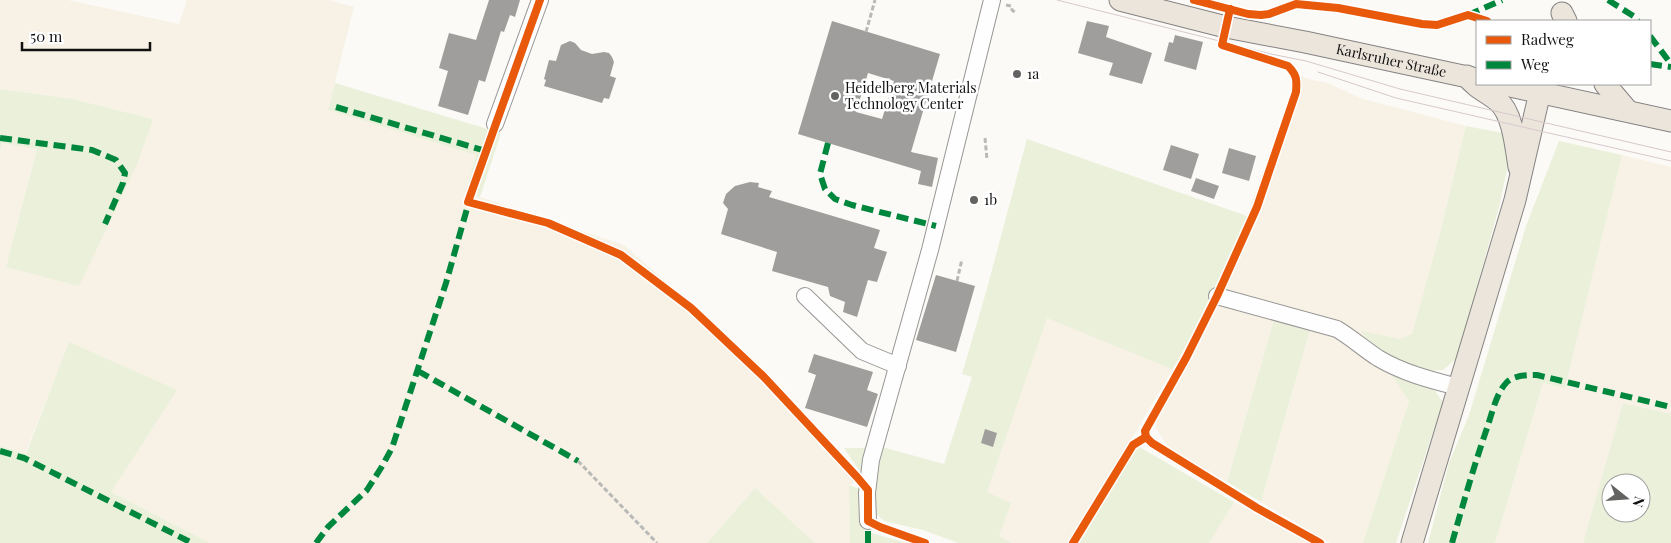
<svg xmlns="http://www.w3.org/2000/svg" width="1671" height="543" viewBox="0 0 1671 543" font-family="'Playfair Display',serif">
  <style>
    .farmland { fill: #f7f2e5 }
    .green { fill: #eaf0d9; fill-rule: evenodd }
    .building { fill: #a09e9c; fill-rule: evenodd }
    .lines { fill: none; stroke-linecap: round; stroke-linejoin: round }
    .minor-casing { stroke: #979695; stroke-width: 18 }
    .major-casing { stroke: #848382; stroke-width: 23 }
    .path { stroke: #b9b9b8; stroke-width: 3; stroke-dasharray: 5 2.5; stroke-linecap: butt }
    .minor { stroke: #fffefe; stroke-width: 16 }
    .major { stroke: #ece5dc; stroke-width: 21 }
    .tram { stroke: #d7c8cb; stroke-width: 1 }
    .quiet { stroke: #00873e; stroke-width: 6; stroke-dasharray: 12 6; stroke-linecap: butt }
    .cycleway-casing { stroke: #fff; stroke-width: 11 }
    .cycleway { stroke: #e8590c; stroke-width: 8 }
    .poi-dot { fill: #636362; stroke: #fff; stroke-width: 2 }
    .labels { text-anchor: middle; stroke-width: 5; stroke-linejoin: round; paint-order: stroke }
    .street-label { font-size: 14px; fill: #111; stroke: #fff }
    .poi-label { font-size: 14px; fill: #111; stroke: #fff; text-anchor: start }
  </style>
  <rect width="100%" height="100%" fill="#fcfaf7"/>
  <!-- farmland -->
  <g class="farmland">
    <polygon points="0,0 68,0 179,24 187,0 329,0 354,7 328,110 476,155 467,188 480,197 624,245 756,361 861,479 849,485 850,543 815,543 755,488 707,543 210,543 111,492 69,343 25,454 0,446 0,151 2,143 37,148 6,267 153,119 73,99 0,89"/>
    <polygon points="1292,73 1312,80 1328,83 1360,98 1466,126 1439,237 1412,334 1400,339 1362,332 1380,355 1409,401 1363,543 1330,543 1261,502 1293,391 1277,310 1227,482 1168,447 1155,427 1171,372 1070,543 1011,543 999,537 987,492 1047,317 1202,318 1247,216 1282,118 1288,111 1293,92 1294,81"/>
    <polygon points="1622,155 1671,167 1671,414 1623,403 1583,543 1495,543 1543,383 1565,388"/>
    <polygon points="1234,502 1309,543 1209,543"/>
  </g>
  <!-- green -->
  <g class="green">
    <polygon points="335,83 501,133 480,197 467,188 476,155 328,110"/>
    <polygon points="0,89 73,99 153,119 137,164 79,286 6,267 37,149 2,143 0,151"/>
    <polygon points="1466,126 1508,134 1507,170 1499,207 1457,358 1443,370 1424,371 1380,355 1361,331 1400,339 1412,334 1439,237"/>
    <polygon points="1027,139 1247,216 1202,318 1172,369 1047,318 987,492 1011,503 999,536 1011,543 958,543 923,530 884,521 875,513 877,475 882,447 944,464 972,377 962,374 986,292"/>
    <polygon points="1559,141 1622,155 1565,388 1543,383 1495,543 1428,543 1449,463 1469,415 1526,226"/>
    <polygon points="1277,310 1313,319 1261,502 1227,482"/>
    <polygon points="69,342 177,390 111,492 210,543 0,543 0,446 26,454"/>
    <polygon points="1389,371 1432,387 1443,402 1396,543 1363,543 1409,401"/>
    <path d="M1623,403L1671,414V543H1583ZM1611,483H1641V513H1611Z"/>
    <polygon points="1136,445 1234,502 1209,543 1078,543"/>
    <polygon points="844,448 870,448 861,473"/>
    <polygon points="849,485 865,491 864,531 907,543 850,543"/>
    <polygon points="755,488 815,543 707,543"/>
  </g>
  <!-- building -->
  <g class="building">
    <polygon points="489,0 520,0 515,17 510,15 504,32 501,31 485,82 479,80 468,115 438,106 448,71 439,68 449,33 476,40"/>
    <path d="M832,21L940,54L911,152L938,158L932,187L918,184L921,171L798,134ZM868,73L894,81L882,119L856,112Z"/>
    <polygon points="1087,21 1109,26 1106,37 1152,53 1142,84 1109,75 1113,63 1078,53"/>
    <polygon points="1175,35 1203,42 1196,70 1164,61 1169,42 1173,43"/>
    <polygon points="570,41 575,43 581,50 592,54 604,52 609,53 612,57 614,62 610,76 616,78 609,99 604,98 602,103 544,86 546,80 544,79 549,60 556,61 561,45"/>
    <polygon points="1171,145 1199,154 1191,179 1163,170"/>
    <polygon points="1229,148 1256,156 1249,181 1222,173"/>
    <polygon points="1196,178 1219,186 1214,199 1191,191"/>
    <polygon points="750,182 759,183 758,187 772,191 769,197 880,230 874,248 887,252 877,282 868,280 857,317 843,312 845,302 830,296 828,287 772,271 777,252 721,234 728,209 723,203 726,194 735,186"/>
    <polygon points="936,275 975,286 956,352 916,340"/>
    <polygon points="814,354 873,372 867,390 878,394 867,427 805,408 816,375 808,372"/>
    <polygon points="985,429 997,433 993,447 981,443"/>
  </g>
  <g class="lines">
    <!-- minor casing -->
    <g class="minor-casing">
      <g id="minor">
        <polyline points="495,124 540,0"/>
        <polyline points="805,296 862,351 898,366"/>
        <path d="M1217,296L1337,329C1352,338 1364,349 1378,358C1403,373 1431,380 1458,387"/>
        <polyline points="868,521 867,493 871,460 930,250 992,0"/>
      </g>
    </g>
    <!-- major casing -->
    <g class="major-casing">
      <g id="major">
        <path id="s1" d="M1120,0L1226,27L1305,42L1477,79"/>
        <polyline points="1562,13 1566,21"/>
        <path d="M1467,76C1475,88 1487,92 1498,101C1513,113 1516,149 1519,167"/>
        <polyline points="1501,84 1671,121"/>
        <polyline points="1605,84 1627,110"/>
        <polyline points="1412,543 1515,200 1540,92"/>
      </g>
    </g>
    <!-- path -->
    <g class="path">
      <polyline points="1006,5 1011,6 1012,10 1016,13"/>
      <polyline points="866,32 875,0"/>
      <polyline points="985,138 987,160"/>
      <polyline points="957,281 962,259"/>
      <polyline points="578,461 657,543"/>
    </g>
    <!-- minor -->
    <use href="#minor" class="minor"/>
    <!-- major -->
    <use href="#major" class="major"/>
    <!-- tram -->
    <g class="tram">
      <polyline points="1057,0 1271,54 1306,61 1400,89 1671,152"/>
      <polyline points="1318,72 1396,98 1671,161"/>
    </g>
    <!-- quiet -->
    <g class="quiet">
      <polyline points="1608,0 1635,17 1638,21"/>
      <polyline points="1468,15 1502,0"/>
      <polyline points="1650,36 1671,64"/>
      <polyline points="1650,64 1671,67"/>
      <polyline points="336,107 486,151"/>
      <polyline points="0,138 92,150 116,160 125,173 123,183 105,224"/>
      <polyline points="828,143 820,174 825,189 835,199 852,205 936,226"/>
      <polyline points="418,371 578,461"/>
      <polyline points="0,451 24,458 192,543"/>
      <polyline points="316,543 328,527 367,490 381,468 392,448 446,283 470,198"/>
      <polyline points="868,543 868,521 871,523"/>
      <path d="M1452,543C1463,504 1474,466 1487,428C1492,414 1496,393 1507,382C1515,375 1527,375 1537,375L1671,407"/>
    </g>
    <!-- cycleway casing -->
    <g class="cycleway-casing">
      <g id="cycleway">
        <polyline points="540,0 468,202 548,223 621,255 691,308 763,376 857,477 868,490 868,521 880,527 925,543"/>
        <polyline points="1194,0 1248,14 1261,15 1269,14 1296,4 1338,8 1422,24 1437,25 1468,15 1487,21"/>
        <path d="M1230,9L1222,45L1288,66C1297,75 1297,80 1296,92L1257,207L1217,296L1186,358L1145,431L1146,437L1152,443L1257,508L1320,543"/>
        <polyline points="1073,543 1133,445 1146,437"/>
      </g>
    </g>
    <!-- cycleway -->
    <use href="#cycleway" class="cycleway"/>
  </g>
  <!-- markers -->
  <g class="poi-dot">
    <circle cx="1017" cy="74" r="5"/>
    <circle cx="835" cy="96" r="5"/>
    <circle cx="974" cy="200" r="5"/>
  </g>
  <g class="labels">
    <!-- street labels -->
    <g class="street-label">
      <text dy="5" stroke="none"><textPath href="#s1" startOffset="278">Karlsruher Straße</textPath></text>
    </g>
    <!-- poi labels -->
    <g class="poi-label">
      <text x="1027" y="79">1a</text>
      <text x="845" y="93">Heidelberg Materials<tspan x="845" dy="16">Technology Center</tspan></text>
      <text x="984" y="205">1b</text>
    </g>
  </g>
  <!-- legend -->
  <rect x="1476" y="20" width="175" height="65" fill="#ffffff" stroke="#a0a0a0"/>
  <rect x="1486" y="36" width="25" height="8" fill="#e8590c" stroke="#a0a0a0"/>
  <text x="1521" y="45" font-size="15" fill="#111111">Radweg</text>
  <rect x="1486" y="61" width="25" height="8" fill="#00873e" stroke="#a0a0a0"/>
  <text x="1521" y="70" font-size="15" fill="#111111">Weg</text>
  <!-- north arrow -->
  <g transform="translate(1626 498) rotate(107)"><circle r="24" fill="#ffffff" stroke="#a0a0a0"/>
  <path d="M0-4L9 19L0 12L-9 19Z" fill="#636362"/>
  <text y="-8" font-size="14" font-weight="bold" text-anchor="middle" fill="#111111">N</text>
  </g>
  <!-- scale -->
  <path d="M22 42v8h128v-8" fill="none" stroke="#111111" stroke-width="2.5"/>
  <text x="30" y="42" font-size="15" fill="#111111" stroke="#ffffff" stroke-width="4" paint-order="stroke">50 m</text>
</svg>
